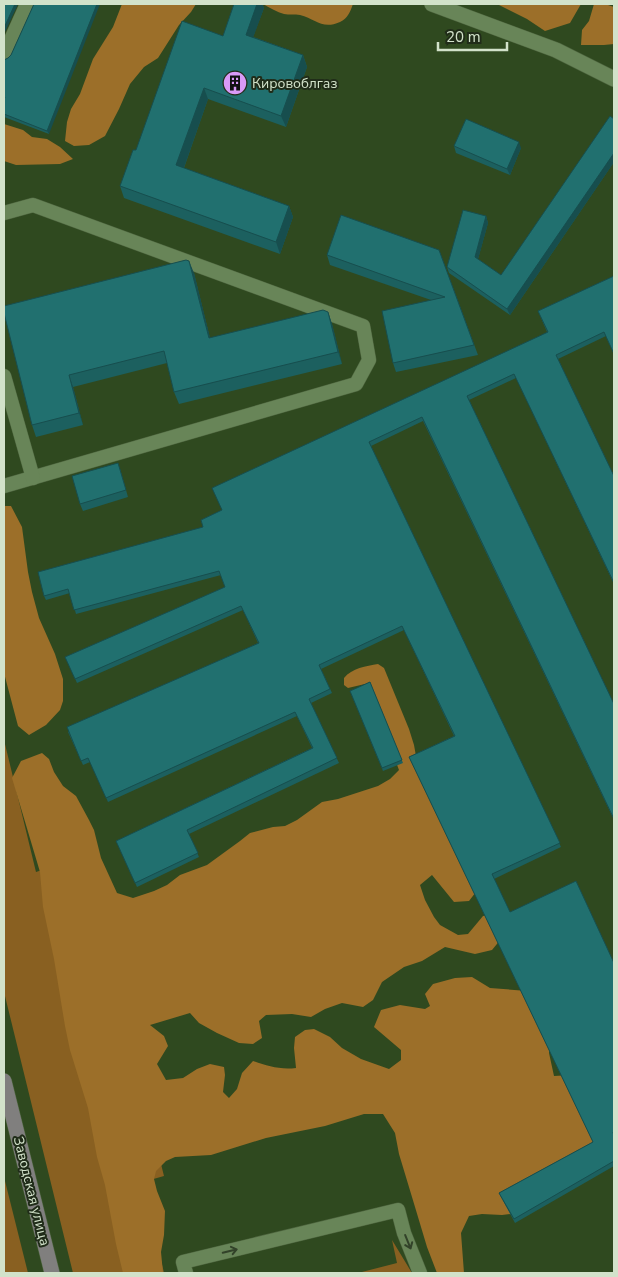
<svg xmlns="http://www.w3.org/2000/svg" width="618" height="1277" viewBox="0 0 618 1277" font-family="'Nunito Sans',sans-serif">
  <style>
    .green { fill: #896021 }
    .forest { fill: #9c6f29 }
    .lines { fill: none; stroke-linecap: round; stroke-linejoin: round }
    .service-casing { stroke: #4e653f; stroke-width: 15 }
    .minor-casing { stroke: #4e653f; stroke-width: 16 }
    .secondary-casing { stroke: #4e653f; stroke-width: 16 }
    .service { stroke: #688558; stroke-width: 14 }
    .minor { stroke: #688558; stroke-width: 15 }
    .secondary { stroke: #807f7e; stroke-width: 15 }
    .wall { fill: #1c605f }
    .shaded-wall { fill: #174e4e }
    .building { fill: #21706f; stroke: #174e4e }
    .oneway { stroke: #324229 }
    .labels { text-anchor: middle; stroke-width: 4; stroke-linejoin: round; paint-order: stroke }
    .poi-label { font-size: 14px; fill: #d2e2ca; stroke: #202c19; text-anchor: start }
    .street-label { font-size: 14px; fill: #d2e2ca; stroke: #202c19 }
  </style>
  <rect width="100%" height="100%" fill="#2f491f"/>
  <!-- green -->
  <g class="green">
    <polygon points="4,740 36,872 69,861 93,891 164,1176 143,1182 164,1273 73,1273 4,992"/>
    <polygon points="4,1177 28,1273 5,1273 4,1267"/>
    <polygon points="392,1240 412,1273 358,1273 397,1263"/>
  </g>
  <!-- forest -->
  <g class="forest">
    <polygon points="122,4 196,4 191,12 179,25 158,58 144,67 130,84 119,109 105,136 89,145 74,146 65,141 67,122 71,109 80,94 93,59 113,27"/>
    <path d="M263,4H353C350,12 348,18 340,22C322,30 316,19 300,15C295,14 289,15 284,14C277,12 270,8 263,4Z"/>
    <polygon points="497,4 581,4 570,23 545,31 527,19"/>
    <polygon points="594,4 605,4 614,7 614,44 604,45 581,45 582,30 589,21"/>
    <polygon points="4,124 23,130 32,137 47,139 60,147 73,159 60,164 16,165 4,161"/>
    <polygon points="4,506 11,506 22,527 28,572 32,592 39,618 55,654 63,679 63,701 60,710 46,725 29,735 18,726 4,673"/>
    <path d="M378,664L384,668L409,729L414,745L418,767L479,888L469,901L454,902L432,875L420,885L425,900L434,917L440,925L458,935L468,934L483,916L497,913L501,939L492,950L475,954L445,947L422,961L404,967L382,982L373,1000L363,1007L342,1003L325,1009L311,1017L292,1014L266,1015L259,1021L262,1038L253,1044L239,1043L217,1033L199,1023L190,1013L150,1025L164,1036L168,1046L157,1064L166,1080L183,1078L197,1069L210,1064L224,1067L225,1075L223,1092L229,1098L237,1089L242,1073L253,1061C267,1066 280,1070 296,1068L294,1048L295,1037L305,1030L314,1029L330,1037L342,1048L361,1059L389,1069L401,1060V1050L374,1027L381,1010L400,1005L425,1009L430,1006L425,994L433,984L455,978L472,977L490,988L527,991L550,1035L549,1053L554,1076L572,1075L608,1151L511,1214L502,1215L482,1214L469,1216L461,1233L464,1273H437L427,1247L415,1207L399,1154L395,1133L383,1114H364L325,1126L266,1138L211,1155L175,1157L166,1161L156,1171L154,1179L157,1191L165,1211L164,1235L161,1252L163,1273H123L116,1244L105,1185L97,1157L88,1108L70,1050L65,1026L54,959L43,907L40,872L12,778L21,761L42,753L49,759L54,772L63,786L76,796L89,820L94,830L101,858L117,893L133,898L154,891L167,885L180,875L207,865L240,841L250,833L273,827L285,826L297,820L322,802L338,799L378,786L390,779L399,770L368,688L365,684L348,688L344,685V678C352,668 366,666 378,664Z"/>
  </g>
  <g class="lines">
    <!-- service casing -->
    <g class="service-casing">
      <g id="service">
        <polyline points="4,55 27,4"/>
        <polyline points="4,213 33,205 363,326 369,360 356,384 4,486"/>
        <polyline points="4,376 33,478"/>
        <polyline points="186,1273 183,1262 398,1210 404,1233 420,1273"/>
      </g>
    </g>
    <!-- minor casing -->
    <g class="minor-casing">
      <polyline id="minor" points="432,4 556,50 614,79"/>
    </g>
    <!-- secondary casing -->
    <g class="secondary-casing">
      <polyline id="secondary" points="4,1081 52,1273"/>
    </g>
    <!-- service -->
    <use href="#service" class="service"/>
    <!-- minor -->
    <use href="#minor" class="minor"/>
    <!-- secondary -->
    <use href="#secondary" class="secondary"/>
  </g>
  <!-- wall -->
  <g class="wall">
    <polygon points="34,4 49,134 4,117 4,60 8,58 11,55"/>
    <polygon points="234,4 262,4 264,8 253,37 303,55 307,67 286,127 208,99 184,168 289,206 293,217 280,254 124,198 120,186 136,150 223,36"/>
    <polygon points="614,119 614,162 510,315 449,273 447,267 486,216 488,223 478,259 501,275"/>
    <polygon points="454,146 521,148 510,175 456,153"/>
    <polygon points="439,250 478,355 396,372 393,363 431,300 330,265 327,255"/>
    <polygon points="194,273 210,338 328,312 332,324 342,364 179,404 174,392 167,363 73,387 83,425 36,437 32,425 4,313"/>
    <polygon points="614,276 614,354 606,336 558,359 614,476 614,584 516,378 469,400 614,704 614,820 423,421 371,446 561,847 494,879 510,912 614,963 614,1166 515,1223 501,1197 499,1193 593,1142 411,761 409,757 454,736 404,630 321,669 332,693 311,703 339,763 189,834 199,857 137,887 116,841 312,748 297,716 108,802 90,762 83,765 68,732 258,643 243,610 77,683 67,661 225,587 221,575 76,614 70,593 46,600 44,596 203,527 201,520 222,510 547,332 538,311"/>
    <polygon points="120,469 128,497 83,511 80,504"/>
    <polygon points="370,682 403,763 383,771 350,691"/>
  </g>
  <!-- shaded-wall -->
  <g class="shaded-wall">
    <polygon points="15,4 18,4 4,34 4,28"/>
    <polygon points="97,4 100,4 49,134 47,131"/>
    <polygon points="257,4 262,4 264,8 250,46 246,35"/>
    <polygon points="303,55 307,67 286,127 281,116"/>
    <polygon points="204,88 208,99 181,176 176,165"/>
    <polygon points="519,142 521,148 510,175 507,169"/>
    <polygon points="614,153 614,162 510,315 507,309"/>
    <polygon points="289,206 293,217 280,254 276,242"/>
    <polygon points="486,216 488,223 477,263 475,257"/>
    <polygon points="189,261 194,273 213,350 209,338"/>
    <polygon points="328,312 332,324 342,364 338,352"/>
    <polygon points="69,375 73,387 83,425 79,413"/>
  </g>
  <!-- building -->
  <g class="building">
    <polygon points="4,4 15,4 4,28"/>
    <polygon points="34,4 97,4 47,131 4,114 4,99 5,97 4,96 4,60 8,58 11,55"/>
    <polygon points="234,4 257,4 246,35 303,55 281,116 204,88 176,165 289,206 276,242 120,186 133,150 136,150 182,21 223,36"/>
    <polygon points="610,116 614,119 614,153 507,309 447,267 463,210 486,216 475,257 501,275"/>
    <polygon points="466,119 519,142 507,169 454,146"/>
    <polygon points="341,215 439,250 474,345 393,363 382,311 445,297 327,255"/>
    <polygon points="186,260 189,261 209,338 323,310 328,312 338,352 174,392 164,351 69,375 79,413 32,425 4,313 4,306"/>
    <polygon points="614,276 614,354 604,332 556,355 614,476 614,583 514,374 467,396 614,704 614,819 422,417 369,442 560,843 492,874 510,912 576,881 614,963 614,1132 613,1132 614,1136 614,1161 514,1219 499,1193 593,1142 409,757 455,736 402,626 319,665 330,689 309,699 337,758 187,830 198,853 135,883 116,841 313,748 295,712 106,798 88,758 81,761 67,727 259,643 241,606 75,679 65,657 225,587 219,571 74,610 68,589 44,596 38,572 203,527 201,520 222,510 212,488 548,332 538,311"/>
    <polygon points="118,463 126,490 80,504 72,476"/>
    <polygon points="370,682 402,760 382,768 350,691"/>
  </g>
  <!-- one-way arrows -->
  <defs><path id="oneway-shaft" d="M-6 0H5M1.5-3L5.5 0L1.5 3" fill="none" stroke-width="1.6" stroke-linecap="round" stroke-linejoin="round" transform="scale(1.25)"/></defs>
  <g class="oneway">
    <use href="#oneway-shaft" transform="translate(408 1242) rotate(68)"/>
    <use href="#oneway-shaft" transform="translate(230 1251) rotate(-14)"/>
  </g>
  <!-- icons -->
  <defs>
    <g id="building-disc" transform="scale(1.25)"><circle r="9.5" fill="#d99af7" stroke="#202c19"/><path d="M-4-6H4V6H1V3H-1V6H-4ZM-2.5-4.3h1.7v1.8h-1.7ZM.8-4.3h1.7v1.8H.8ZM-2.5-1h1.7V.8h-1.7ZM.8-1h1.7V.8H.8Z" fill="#111"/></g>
  </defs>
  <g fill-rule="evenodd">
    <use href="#building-disc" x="235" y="83"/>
  </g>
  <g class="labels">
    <!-- poi labels -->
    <g class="poi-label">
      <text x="252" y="88">Кировоблгаз</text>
    </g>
    <!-- street labels -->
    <g class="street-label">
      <text transform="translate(32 1191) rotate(76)" y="5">Заводская улица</text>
    </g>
  </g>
  <!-- border -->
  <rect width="618" height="1277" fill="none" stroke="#d2e2ca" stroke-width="10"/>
  <!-- scale -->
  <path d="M438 42v8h69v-8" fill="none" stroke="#d2e2ca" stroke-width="2.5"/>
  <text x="446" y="42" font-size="15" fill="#d2e2ca" stroke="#202c19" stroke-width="4" paint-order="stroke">20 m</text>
</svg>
